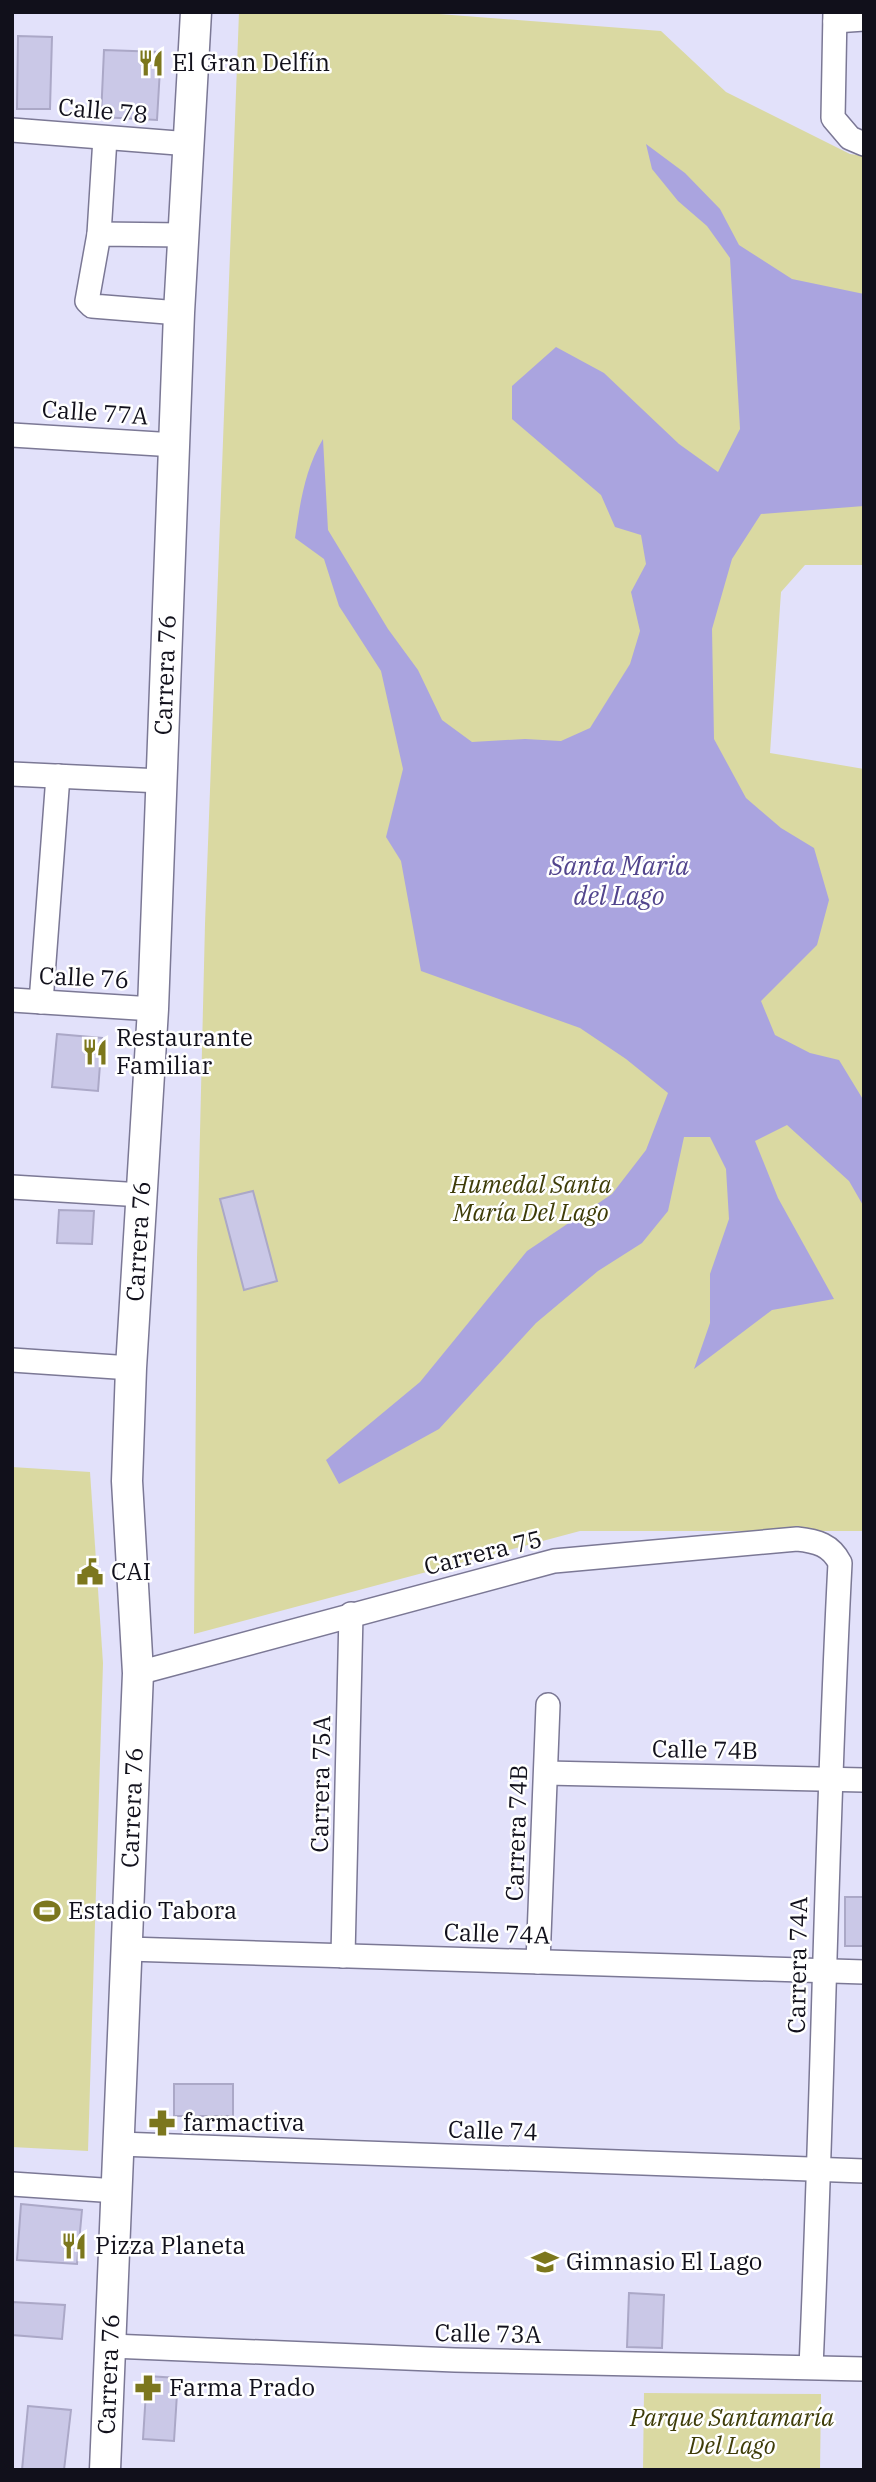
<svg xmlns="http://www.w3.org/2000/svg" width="876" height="2482" viewBox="0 0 876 2482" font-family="'IBM Plex Serif',serif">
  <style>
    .green { fill: #dad9a2 }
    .water { fill: #aaa4df }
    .building { fill: #cac8e7; stroke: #aba8c7; stroke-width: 2 }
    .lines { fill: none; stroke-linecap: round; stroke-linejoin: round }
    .minor-casing { stroke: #7b7895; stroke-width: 26 }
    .major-casing { stroke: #7b7895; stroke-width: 33 }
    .minor { stroke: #fff; stroke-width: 23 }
    .major { stroke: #fff; stroke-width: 30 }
    .labels { text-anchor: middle; stroke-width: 5; stroke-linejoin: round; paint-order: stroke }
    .poi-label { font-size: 24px; fill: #11101b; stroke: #fff; text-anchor: start }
    .street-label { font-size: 24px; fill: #11101b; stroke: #fff }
    .park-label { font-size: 24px; font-style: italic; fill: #3e3c08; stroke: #fff }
    .water-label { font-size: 26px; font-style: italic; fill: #52458d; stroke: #fff }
  </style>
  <rect width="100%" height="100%" fill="#e2e1fa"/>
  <!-- green -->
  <g class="green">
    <polygon points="239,12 413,12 661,31 726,92 850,154 864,156 864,565 805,565 781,592 770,753 864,769 864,1531 580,1531 194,1634 197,1258 205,924"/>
    <polygon points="12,1467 90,1472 103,1663 88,2151 12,2147"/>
    <polygon points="644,2393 821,2394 820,2470 643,2470"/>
  </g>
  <!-- water -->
  <path class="water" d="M646,144L685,173L720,209L739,245L792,279L864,294V506L761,514L732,559L712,629L714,739L746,798L781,828L814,848L829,900L817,945L761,1001L775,1035L810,1053L839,1060L864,1101V1207L849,1181L787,1125L755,1141L778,1198L834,1299L772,1310L694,1369L710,1323V1274L729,1219L726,1169L710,1137H684L668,1211L642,1243L598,1271L536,1323L439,1429L339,1484L326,1460L420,1382L527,1251L612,1194L646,1150L668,1093L626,1059L580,1028L421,971L401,861L386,837L403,769L381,671L339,606L324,559L295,538C300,503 305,469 323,439L328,530L388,629L418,670L442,720L472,742L525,739L561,741L590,728L630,664L640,631L631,592L646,564L641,535L615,527L601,495L512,419V386L556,347L604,373L679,444L718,472L740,429L730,258L707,226L678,201L652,169Z"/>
  <!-- building -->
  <g class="building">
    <polygon points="18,36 52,37 50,109 17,109"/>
    <polygon points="104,50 161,52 157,120 101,117"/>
    <polygon points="57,1034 102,1038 98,1091 52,1087"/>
    <polygon points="253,1191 277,1281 244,1290 220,1199"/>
    <polygon points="59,1210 94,1211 92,1244 57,1243"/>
    <rect x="845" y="1897" width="19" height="49"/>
    <rect x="174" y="2084" width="59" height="32"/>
    <polygon points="21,2204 82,2210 77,2264 17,2260"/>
    <polygon points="629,2293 664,2295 662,2348 627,2347"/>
    <polygon points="12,2302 65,2305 62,2339 12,2335"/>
    <polygon points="147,2376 178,2378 174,2441 143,2439"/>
    <polygon points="28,2406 71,2410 64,2470 22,2470"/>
  </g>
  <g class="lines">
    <!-- minor casing -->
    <g class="minor-casing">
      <g id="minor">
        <polyline points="835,12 833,118 850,138 864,144"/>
        <polyline points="835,21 864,19"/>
        <polyline points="12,130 190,144"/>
        <polyline points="99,234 105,138"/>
        <polyline points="179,313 92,306 87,301 99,234 183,235"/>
        <polyline points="12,435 175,445"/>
        <polyline points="12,774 161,781"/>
        <polyline points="12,1000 153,1009"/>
        <polyline points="41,1002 58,776"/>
        <polyline points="12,1187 142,1195"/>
        <polyline points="12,1360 131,1368"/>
        <path d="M138,1673L554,1561L797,1539C817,1541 831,1545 840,1563C826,1831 823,2099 811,2367"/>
        <polyline points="546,1773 864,1780"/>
        <polyline points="128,1949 864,1972"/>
        <polyline points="343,1956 351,1614"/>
        <polyline points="538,1962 548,1705"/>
        <polyline points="119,2144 864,2171"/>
        <polyline points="12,2184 117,2191"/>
        <polyline points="111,2346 455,2360 864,2369"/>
      </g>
    </g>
    <!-- major casing -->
    <g class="major-casing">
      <g id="major">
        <path id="s1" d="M105,2470L138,1673L127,1481L131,1368L153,1009L179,313L196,12"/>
      </g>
    </g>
    <!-- minor -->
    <use href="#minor" class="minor"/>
    <!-- major -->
    <use href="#major" class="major"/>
  </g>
  <!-- icons -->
  <defs>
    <g id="restaurant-bare" transform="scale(2.1)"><path d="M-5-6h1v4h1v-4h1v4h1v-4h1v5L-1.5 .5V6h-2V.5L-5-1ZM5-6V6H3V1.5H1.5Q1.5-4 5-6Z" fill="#7c771d" stroke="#fff" stroke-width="2.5" paint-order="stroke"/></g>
    <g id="civic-bare" transform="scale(2.1)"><path d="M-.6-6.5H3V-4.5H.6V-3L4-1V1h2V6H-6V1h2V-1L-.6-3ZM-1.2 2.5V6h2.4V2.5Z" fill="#7c771d" stroke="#fff" stroke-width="2.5" paint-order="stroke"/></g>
    <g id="stadium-bare" transform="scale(2.1)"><path d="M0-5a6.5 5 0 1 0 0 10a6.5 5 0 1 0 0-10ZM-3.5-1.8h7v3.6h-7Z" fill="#7c771d" stroke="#fff" stroke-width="2.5" paint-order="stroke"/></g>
    <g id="pharmacy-bare" transform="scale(2.1)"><path d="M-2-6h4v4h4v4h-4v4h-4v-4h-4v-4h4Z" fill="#7c771d" stroke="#fff" stroke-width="2.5" paint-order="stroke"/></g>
    <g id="school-bare" transform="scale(2.1)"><path d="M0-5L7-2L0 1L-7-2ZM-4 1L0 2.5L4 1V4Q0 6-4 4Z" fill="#7c771d" stroke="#fff" stroke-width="2.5" paint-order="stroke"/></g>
  </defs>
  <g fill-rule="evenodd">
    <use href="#restaurant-bare" x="151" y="63"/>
    <use href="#restaurant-bare" x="95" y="1052"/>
    <use href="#civic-bare" x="90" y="1572"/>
    <use href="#stadium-bare" x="47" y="1911"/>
    <use href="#pharmacy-bare" x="162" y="2123"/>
    <use href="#restaurant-bare" x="74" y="2246"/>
    <use href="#school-bare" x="545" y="2262"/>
    <use href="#pharmacy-bare" x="148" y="2388"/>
  </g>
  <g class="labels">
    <!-- poi labels -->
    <g class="poi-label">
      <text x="172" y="71">El Gran Delfín</text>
      <text x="116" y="1046">Restaurante<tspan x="116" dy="28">Familiar</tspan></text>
      <text x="111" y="1580">CAI</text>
      <text x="68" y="1919">Estadio Tabora</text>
      <text x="183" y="2131">farmactiva</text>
      <text x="95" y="2254">Pizza Planeta</text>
      <text x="566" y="2270">Gimnasio El Lago</text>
      <text x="169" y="2396">Farma Prado</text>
    </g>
    <!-- street labels -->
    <g class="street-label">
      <text transform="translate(103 111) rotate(5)" y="8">Calle 78</text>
      <text transform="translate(95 413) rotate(4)" y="8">Calle 77A</text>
      <text dy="8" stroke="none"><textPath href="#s1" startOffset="1797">Carrera 76</textPath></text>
      <text transform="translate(84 978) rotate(3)" y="8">Calle 76</text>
      <text dy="8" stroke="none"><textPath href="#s1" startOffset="1230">Carrera 76</textPath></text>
      <text transform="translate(483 1553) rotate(-14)" y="8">Carrera 75</text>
      <text transform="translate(705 1750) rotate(1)" y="8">Calle 74B</text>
      <text transform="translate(321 1784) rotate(-89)" y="8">Carrera 75A</text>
      <text dy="8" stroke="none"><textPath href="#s1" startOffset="663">Carrera 76</textPath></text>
      <text transform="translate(517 1833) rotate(-88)" y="8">Carrera 74B</text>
      <text transform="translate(497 1934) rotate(2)" y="8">Calle 74A</text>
      <text transform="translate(798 1965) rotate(-89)" y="8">Carrera 74A</text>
      <text transform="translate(493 2131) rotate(2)" y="8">Calle 74</text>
      <text transform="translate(488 2334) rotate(1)" y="8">Calle 73A</text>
      <text dy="8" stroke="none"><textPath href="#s1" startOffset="96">Carrera 76</textPath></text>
    </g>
    <!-- park labels -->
    <g class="park-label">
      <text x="531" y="1193">Humedal Santa<tspan x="531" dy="28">María Del Lago</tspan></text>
      <text x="732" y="2426">Parque Santamaría<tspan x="732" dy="28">Del Lago</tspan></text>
    </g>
    <!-- water labels -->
    <g class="water-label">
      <text x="619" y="875">Santa Maria<tspan x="619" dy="30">del Lago</tspan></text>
    </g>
  </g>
  <!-- border -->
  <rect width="876" height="2482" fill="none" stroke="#11101b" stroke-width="28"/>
</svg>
